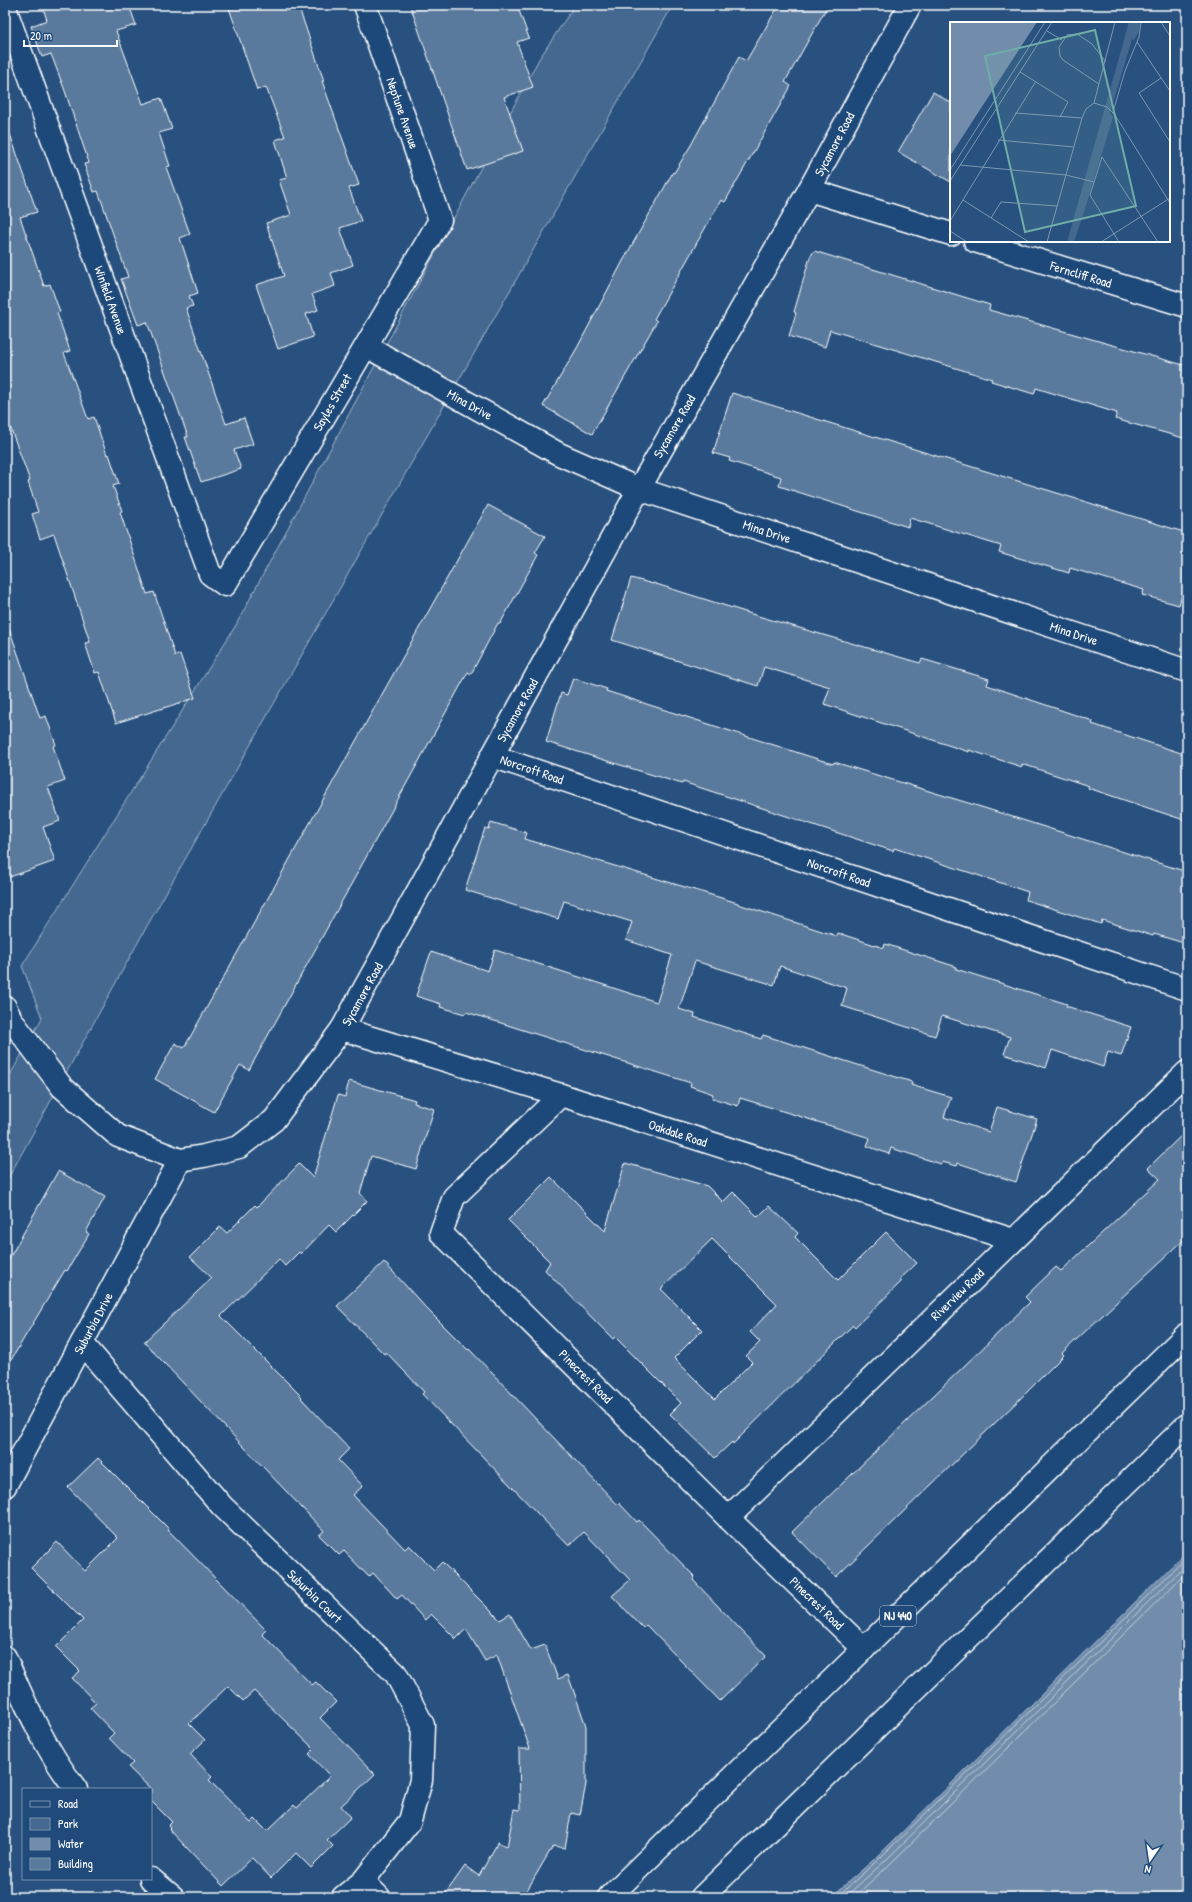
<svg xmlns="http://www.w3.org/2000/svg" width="1192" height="1902" viewBox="0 0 1192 1902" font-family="'Patrick Hand',sans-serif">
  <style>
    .green { fill: #446890; stroke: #a2b4c8 }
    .water { fill: #718dab; stroke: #aabbcd }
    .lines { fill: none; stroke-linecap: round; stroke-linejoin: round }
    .shore { stroke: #c6d1dd; stroke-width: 1 }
    .building { fill: #5a7a9d; stroke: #fff; fill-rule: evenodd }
    .street-casing { stroke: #fff; stroke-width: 25 }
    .highway-casing { stroke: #fff; stroke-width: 25 }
    .street { stroke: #1f4a7a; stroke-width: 22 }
    .highway { stroke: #1f4a7a; stroke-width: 22 }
    .labels { text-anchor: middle; stroke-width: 4; stroke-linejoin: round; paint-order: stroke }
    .shield { fill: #1f4a7a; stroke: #bcc9d7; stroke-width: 1 }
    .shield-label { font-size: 12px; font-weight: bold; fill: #fff }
    .street-label { font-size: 13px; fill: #fff; stroke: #1f4a7a }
    .inset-road { fill: none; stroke: #7e97b2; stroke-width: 1 }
    .view { fill: #6fada8; fill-opacity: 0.15; stroke: #6fada8; stroke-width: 2 }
    .inset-edge { fill: none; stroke: #fff; stroke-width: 2 }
  </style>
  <rect width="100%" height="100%" fill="#28517f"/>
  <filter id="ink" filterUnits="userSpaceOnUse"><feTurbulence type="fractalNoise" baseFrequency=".025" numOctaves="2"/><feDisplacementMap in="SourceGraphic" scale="8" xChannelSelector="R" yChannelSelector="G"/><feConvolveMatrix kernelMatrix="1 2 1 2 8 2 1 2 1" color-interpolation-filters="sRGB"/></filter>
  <g filter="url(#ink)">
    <!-- green -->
    <polygon class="green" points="575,5 673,5 147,926 5,1184 5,1084 42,1018 22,966 236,625 539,59"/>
    <!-- water -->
    <polygon class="water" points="1187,1551 1187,1897 831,1897 879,1855"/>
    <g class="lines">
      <!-- shore -->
      <g class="shore">
        <polyline points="837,1897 881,1857 1187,1557"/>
        <polyline points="845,1897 885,1861 1187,1564"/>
        <polyline points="854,1897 889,1865 1187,1572"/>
      </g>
    </g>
    <!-- building -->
    <g class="building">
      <polygon points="42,5 129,5 136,25 116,31 143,104 161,98 172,129 159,133 170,166 166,167 190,234 180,238 198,293 189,296 193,306 186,308 226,424 244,418 253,444 234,450 241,469 201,482 185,437 188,437 147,322 138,325 121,279 128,277 98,191 94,192 84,164 89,163 65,91 51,54 42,57 31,26 47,20"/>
      <polygon points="228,5 298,5 324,81 322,81 359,185 349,188 361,221 340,228 353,265 331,273 335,286 312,294 318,310 306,314 313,337 278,349 256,285 284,276 266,223 291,215 279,180 287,178 275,140 285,137 266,87 257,90"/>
      <polygon points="410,5 517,5 529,38 517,42 533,87 504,97 523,151 467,170"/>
      <polygon points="779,5 828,5 785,82 791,86 725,202 721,200 654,319 657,321 592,434 543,406 577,348 623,261 673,172 674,173 691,145 739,57 746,61"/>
      <polygon points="933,92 951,103 951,182 898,152"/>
      <polygon points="5,131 9,131 37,212 20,217 44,286 50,284 60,312 57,313 70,351 64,353 88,419 94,417 107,455 109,454 119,484 113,486 122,511 120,512 147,594 154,592 175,656 180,654 195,698 116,723 99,672 95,673 85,643 90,642 54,534 40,539 32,514 38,512 28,482 30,481 5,413"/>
      <polygon points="814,251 990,305 989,310 1187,366 1187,439 1115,419 1117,413 1036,388 1034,394 991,381 992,379 830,330 825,347 789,336 796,313 794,312 810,257"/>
      <polygon points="732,393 1187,533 1187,579 1179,605 1142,595 1144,590 1070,568 1069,573 999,552 1001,546 910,518 908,527 779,486 781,477 729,461 730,458 713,453"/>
      <polygon points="488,505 545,536 535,553 538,555 500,624 498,623 471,674 468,672 249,1070 240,1065 214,1112 155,1079 175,1043 184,1048"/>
      <polygon points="631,578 653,584 653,583 758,616 920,663 922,659 989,679 987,685 1093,721 1092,724 1187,755 1187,821 1088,788 1089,786 1022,764 1022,767 969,750 969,752 824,704 830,687 764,667 758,686 612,640"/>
      <polygon points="5,628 9,628 40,718 46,716 56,745 53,746 65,781 48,787 60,821 43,827 55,861 7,878 5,862"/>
      <polygon points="573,678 607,689 606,691 833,764 834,762 978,806 1187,872 1187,944 1154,934 1153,936 1102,920 1101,924 1079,917 1026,900 1028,892 977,875 894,848 893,851 683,782 682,784 546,742 561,693 567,695"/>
      <polygon points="491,822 527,833 525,839 738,903 738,904 837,936 838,933 884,948 885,944 957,967 956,969 1067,1004 1066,1006 1131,1027 1121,1056 1108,1052 1103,1067 1052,1050 1046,1068 1004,1054 1010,1037 942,1016 935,1036 842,1006 847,988 780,966 774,985 695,961 679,1009 695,1014 694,1017 761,1039 763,1035 912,1082 911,1085 951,1097 944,1117 989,1132 997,1107 1037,1119 1016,1182 958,1163 957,1166 942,1162 941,1164 891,1148 889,1154 867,1146 870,1138 740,1098 738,1106 712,1098 713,1094 690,1086 691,1083 466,1012 465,1014 440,1007 441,1004 416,996 431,952 488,971 495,950 657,1002 672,955 626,940 632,922 564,901 558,919 465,890 485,828 489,829"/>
      <polygon points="349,1081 415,1100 414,1103 434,1109 416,1169 371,1156 360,1193 367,1201 336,1232 329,1225 301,1254 299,1252 285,1266 279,1259 221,1316 302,1397 301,1398 349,1449 338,1460 363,1486 353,1495 405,1549 409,1545 434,1570 442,1562 500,1620 510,1614 531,1650 545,1645 558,1679 568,1675 586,1726 586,1784 580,1815 571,1813 565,1848 553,1846 523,1897 443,1897 465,1866 479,1876 498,1842 507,1847 514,1809 520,1810 519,1749 530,1749 497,1655 485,1661 466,1629 456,1639 431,1614 425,1620 402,1595 397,1599 373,1573 369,1577 344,1551 339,1555 319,1535 324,1531 144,1342 212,1278 190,1257 220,1227 227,1233 255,1205 257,1207 299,1164 313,1178 338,1095 345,1097"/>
      <polygon points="1187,1130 1187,1237 1062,1353 1064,1355 1025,1394 836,1577 792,1532 990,1341 1030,1302 1025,1297 1056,1267 1061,1271 1160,1179 1148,1168"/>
      <path d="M625,1163L707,1186L723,1202L733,1192L758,1217L769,1206L798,1233L795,1237L838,1280L886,1232L917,1263L900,1279L902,1281L855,1327L853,1325L733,1444L732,1442L715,1458L670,1414L681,1403L615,1337L613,1339L545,1270L550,1262L508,1220L551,1177L605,1231ZM712,1239L777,1304L750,1332L760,1342L746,1356L752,1362L715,1399L674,1358L702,1330L661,1289Z"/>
      <polygon points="58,1171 105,1197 86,1232 89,1234 67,1271 65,1270 5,1370 5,1266"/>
      <polygon points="384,1262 427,1309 468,1350 469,1349 618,1505 619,1503 637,1522 639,1520 695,1577 693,1580 766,1656 720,1701 646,1625 643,1628 612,1596 630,1580 584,1532 569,1546 422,1394 424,1392 386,1352 384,1354 337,1306"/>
      <path d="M98,1458L169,1529L168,1530L266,1630L262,1634L312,1685L316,1682L336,1702L320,1718L375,1774L341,1806L351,1817L327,1840L333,1846L311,1868L296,1853L271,1878L252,1858L223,1886L169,1829L170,1828L168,1826L172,1822L151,1801V1789L128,1767L133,1763L109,1738L114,1733L90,1708L96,1703L72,1678L80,1671L56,1647L83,1620L31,1568L57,1542L85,1571L118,1538L68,1487ZM228,1686L243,1701L254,1691L314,1749L309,1754L330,1776L297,1808L294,1805L267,1831L255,1819L251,1823L209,1780L212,1777L190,1754L205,1740L189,1724Z"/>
    </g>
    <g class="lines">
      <!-- street casing -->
      <g class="street-casing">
        <g id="street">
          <polyline points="5,8 210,574 225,585 440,220 365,5"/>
          <polyline points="809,190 951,234"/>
          <polyline points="975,241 1187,306"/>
          <polyline points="366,346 559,454 639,489 1187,671"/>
          <polyline points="492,756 1187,989"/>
          <polyline points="5,1007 12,1021 62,1087 118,1136 180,1160 204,1156 239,1147 274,1120 342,1029 639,489 809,190 910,5"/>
          <polyline points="342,1029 561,1095 1013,1240"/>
          <polyline points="561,1095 454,1197 441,1233 728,1518 864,1649"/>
          <polyline points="82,1343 222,1506 396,1674 423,1725 421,1780 410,1821 363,1881 343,1897"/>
          <polyline points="5,1486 180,1160"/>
          <polyline points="728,1518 1187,1072"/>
          <path d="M5,1657C24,1702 46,1751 76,1789"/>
          <polyline points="151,1879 173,1897"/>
          <polyline points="363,1881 379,1897"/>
        </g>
      </g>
      <!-- highway casing -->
      <g class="highway-casing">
        <g id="highway">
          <polyline points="609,1897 1187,1334"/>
          <polyline points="702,1897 1187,1425"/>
        </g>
      </g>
      <!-- street -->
      <use href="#street" class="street"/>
      <!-- highway -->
      <use href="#highway" class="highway"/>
    </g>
  </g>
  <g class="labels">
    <!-- shield labels -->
    <rect class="shield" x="880" y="1606" width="36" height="20" rx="3"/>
    <g class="shield-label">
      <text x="898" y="1620">NJ 440</text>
    </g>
    <!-- street labels -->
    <g class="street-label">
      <text transform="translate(403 113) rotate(71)" y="5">Neptune Avenue</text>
      <text transform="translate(834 144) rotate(-62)" y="5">Sycamore Road</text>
      <text transform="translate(1081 274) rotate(17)" y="5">Ferncliff Road</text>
      <text transform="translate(111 300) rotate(70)" y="5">Winfield Avenue</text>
      <text transform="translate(332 402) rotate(-60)" y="5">Sayles Street</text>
      <text transform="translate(470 404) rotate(29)" y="5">Mina Drive</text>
      <text transform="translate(674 426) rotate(-60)" y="5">Sycamore Road</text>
      <text transform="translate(767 531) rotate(18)" y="5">Mina Drive</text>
      <text transform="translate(1074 633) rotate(18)" y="5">Mina Drive</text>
      <text transform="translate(517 710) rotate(-61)" y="5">Sycamore Road</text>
      <text transform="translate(532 769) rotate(19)" y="5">Norcroft Road</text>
      <text transform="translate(839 872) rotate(19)" y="5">Norcroft Road</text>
      <text transform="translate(362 994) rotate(-61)" y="5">Sycamore Road</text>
      <text transform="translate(678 1133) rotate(18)" y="5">Oakdale Road</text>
      <text transform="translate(957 1294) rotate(-44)" y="5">Riverview Road</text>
      <text transform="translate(93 1323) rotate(-62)" y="5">Suburbia Drive</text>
      <text transform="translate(586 1376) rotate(45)" y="5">Pinecrest Road</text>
      <text transform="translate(315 1596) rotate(44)" y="5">Suburbia Court</text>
      <text transform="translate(817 1603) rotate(44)" y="5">Pinecrest Road</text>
    </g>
  </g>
  <!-- overview -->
  <g transform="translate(950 22)">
    <rect width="220" height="220" fill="#28517f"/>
    <path d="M179,0H190L189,9L184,18L182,17L160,91L163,95L134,190L124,220H117Z" fill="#446890"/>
    <path d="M0,0H87L0,134Z" fill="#718dab"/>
    <path class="inset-road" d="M211,0L220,14M97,9L112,18M187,20L220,69M70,50L118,80L110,95M211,56L189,71L220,120M149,62L113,38L110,34L109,25L117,13L127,12L142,22L156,40M144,81L165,0M163,90L175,49L189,15L191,0M65,91L132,96M48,118L124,125M10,143L116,153L144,160M0,148L95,0M0,159L102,0M13,178L79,220M41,196L51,180L107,184M0,199L86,59M0,209L17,220M97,220L132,96L136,87L144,81L157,85L165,93L220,181M151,220L220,176M169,220L140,173L152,135L208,220"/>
    <path class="view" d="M145,8L186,184L75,210L35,34Z"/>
    <rect width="220" height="220" class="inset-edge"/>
  </g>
  <!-- margin -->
  <rect width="1192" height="1902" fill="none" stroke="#1f4a7a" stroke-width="20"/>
  <rect x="10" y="10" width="1172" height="1882" fill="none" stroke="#fff" stroke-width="1.5" filter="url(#ink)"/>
  <!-- legend -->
  <rect x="22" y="1788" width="130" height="92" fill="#1f4a7a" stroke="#7992af"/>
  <rect x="30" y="1801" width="20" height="6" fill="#1f4a7a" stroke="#7992af"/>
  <text x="58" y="1808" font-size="12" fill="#ffffff">Road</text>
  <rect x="30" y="1818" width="20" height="12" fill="#446890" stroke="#7992af"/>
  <text x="58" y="1828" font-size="12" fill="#ffffff">Park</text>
  <rect x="30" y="1838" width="20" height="12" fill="#718dab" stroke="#7992af"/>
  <text x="58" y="1848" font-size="12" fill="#ffffff">Water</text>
  <rect x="30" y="1858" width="20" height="12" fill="#5a7a9d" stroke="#7992af"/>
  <text x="58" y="1868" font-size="12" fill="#ffffff">Building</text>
  <!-- north arrow -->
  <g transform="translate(1150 1860) rotate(193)" stroke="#1f4a7a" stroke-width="3" paint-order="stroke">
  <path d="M0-3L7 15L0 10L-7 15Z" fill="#ffffff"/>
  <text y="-6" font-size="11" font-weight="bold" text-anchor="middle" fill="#ffffff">N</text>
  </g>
  <!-- scale -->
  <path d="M24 40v6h93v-6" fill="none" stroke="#ffffff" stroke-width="2"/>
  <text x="30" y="40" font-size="12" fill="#ffffff" stroke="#1f4a7a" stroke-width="3" paint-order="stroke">20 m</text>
</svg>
